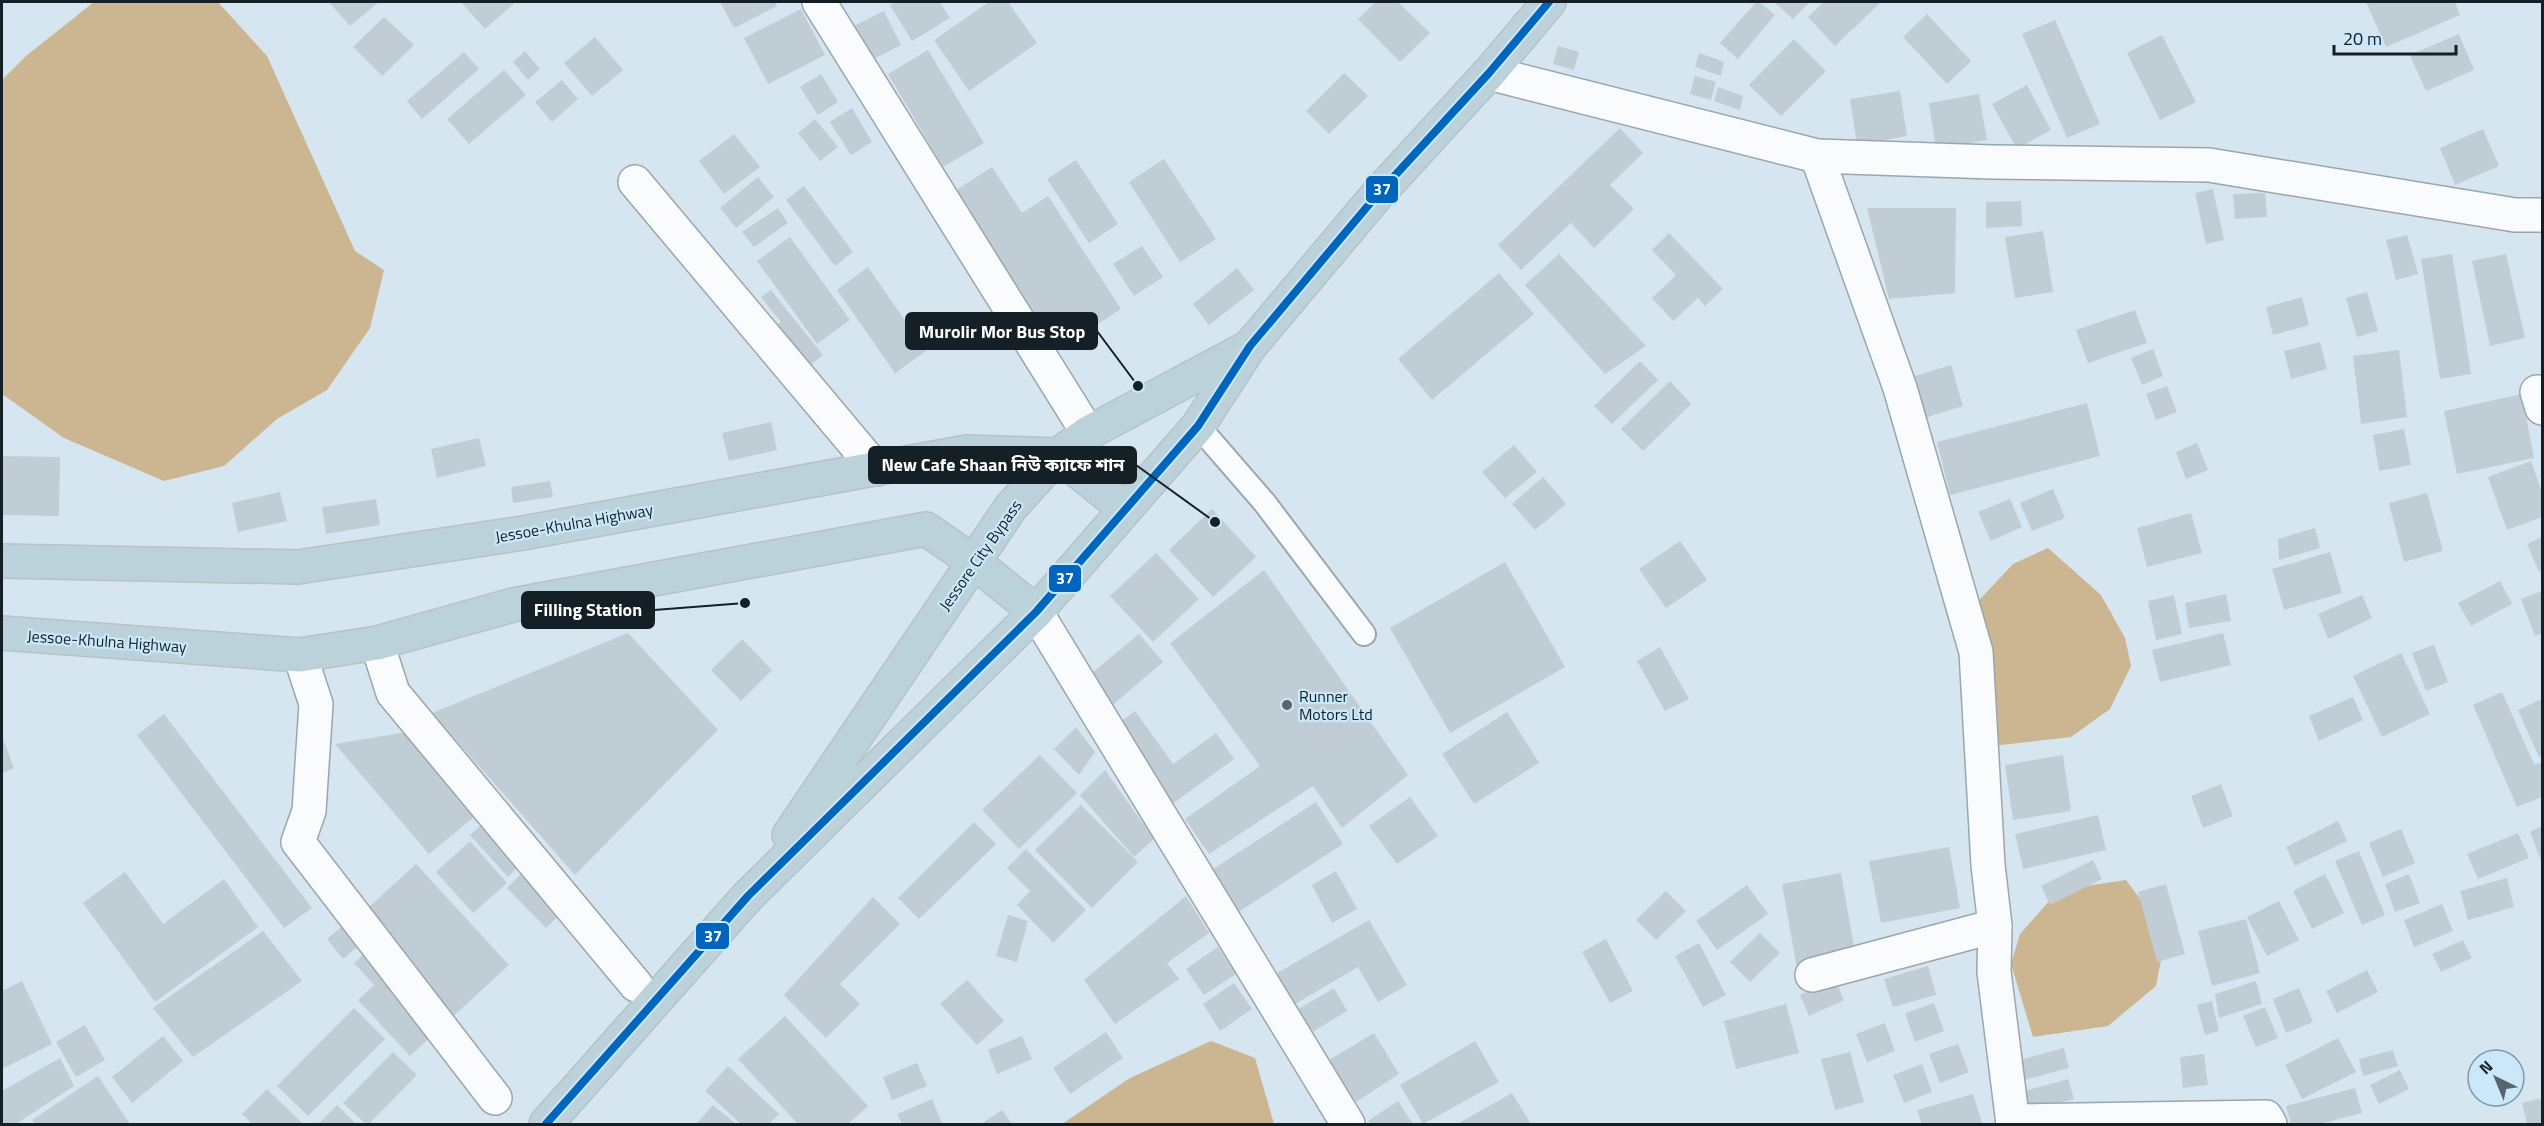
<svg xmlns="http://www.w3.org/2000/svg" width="2544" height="1126" viewBox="0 0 2544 1126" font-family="'Titillium Web','Noto Sans Bengali',sans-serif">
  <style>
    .water { fill: #ccb591 }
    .building { fill: #c0cdd5 }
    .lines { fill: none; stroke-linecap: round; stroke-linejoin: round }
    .lane-casing { stroke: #9aa6ae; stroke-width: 26 }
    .street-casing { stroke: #9aa6ae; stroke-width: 36 }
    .highway-casing { stroke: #b9c1c6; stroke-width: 36 }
    .lane { stroke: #f9fbfd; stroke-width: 22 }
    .street { stroke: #f9fbfd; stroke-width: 33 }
    .highway { stroke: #bcd2da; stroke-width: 33 }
    .bus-1-casing { stroke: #cbe8fb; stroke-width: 12 }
    .bus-1 { stroke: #0065bd; stroke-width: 8 }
    .poi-dot { fill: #58656d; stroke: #cbe8fb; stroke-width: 2 }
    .labels { text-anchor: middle; stroke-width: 4.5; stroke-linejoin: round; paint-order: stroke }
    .street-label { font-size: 16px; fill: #141f26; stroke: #cbe8fb }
    .poi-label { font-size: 16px; fill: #141f26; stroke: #cbe8fb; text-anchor: start }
    .leader { fill: none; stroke: #141f26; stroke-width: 2 }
    .callout-dot { fill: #141f26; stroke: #cbe8fb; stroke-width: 2 }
    .callout { fill: #141f26; stroke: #141f26; stroke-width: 2 }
    .callout-label { font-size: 18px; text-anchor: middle; font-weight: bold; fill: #fff }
    .line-badge { stroke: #cbe8fb; stroke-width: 2 }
    .badge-label { font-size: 16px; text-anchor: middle; font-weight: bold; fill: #fff }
  </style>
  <rect width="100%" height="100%" fill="#d6e6f0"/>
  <!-- water -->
  <g class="water">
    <polygon points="94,2 218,2 267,56 355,251 384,270 370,328 327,390 277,419 224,466 164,481 64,438 2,394 2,80 26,56"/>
    <polygon points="2048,548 2101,595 2125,638 2131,666 2110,709 2071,737 1992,746 1971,609 2013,564"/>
    <polygon points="2126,880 2166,934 2156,986 2108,1026 2033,1037 2011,964 2020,934 2059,890"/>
    <polygon points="1211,1041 1255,1058 1274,1124 1062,1124 1130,1078"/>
  </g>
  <!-- building -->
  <g class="building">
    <polygon points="329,2 379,2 350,26"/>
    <polygon points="461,2 516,2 485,29"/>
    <polygon points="720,2 775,2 777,6 734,28"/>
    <polygon points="897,2 940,2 950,18 912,41 890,5"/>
    <polygon points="989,2 1008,2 1037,43 969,91 934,40"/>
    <polygon points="1376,2 1398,2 1430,33 1400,62 1358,19"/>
    <polygon points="1756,2 1759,2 1775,15 1738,59 1720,43"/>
    <polygon points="1774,2 1810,2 1793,19"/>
    <polygon points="1824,2 1881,2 1835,46 1808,17"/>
    <polygon points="2366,2 2455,2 2460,15 2386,47"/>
    <polygon points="801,9 825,55 768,84 744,38"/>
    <polygon points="884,11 901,45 864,64 846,30"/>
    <polygon points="1927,14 1971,61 1947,84 1903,37"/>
    <polygon points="384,17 414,45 382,76 353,47"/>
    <polygon points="2055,20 2100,124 2067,138 2022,34"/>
    <polygon points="2459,34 2474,70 2426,91 2410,55"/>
    <polygon points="2162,35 2196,102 2160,120 2127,53"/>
    <polygon points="595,37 623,70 592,96 564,63"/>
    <polygon points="1794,39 1826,71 1781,116 1749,85"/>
    <polygon points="1558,46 1579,52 1574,70 1553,64"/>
    <polygon points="928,50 984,143 943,167 888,74"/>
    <polygon points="525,51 540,69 528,80 513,62"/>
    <polygon points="464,52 479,69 422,119 407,101"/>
    <polygon points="1699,53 1724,62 1721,76 1695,67"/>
    <polygon points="504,70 526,95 469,144 447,119"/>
    <polygon points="1344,73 1368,96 1329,134 1306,111"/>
    <polygon points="821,74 838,102 818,115 800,87"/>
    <polygon points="1695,76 1716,82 1711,100 1690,94"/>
    <polygon points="562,80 578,99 552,122 535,102"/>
    <polygon points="2027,85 2051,130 2017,149 1992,104"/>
    <polygon points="1718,87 1743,96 1740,110 1714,101"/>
    <polygon points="1900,91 1907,136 1857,145 1850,99"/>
    <polygon points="1979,94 1987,140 1936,149 1929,103"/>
    <polygon points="852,108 872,142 851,155 830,122"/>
    <polygon points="815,119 838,147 820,161 798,133"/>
    <polygon points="1620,128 1643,153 1610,185 1634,209 1594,248 1571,223 1521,270 1498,245"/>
    <polygon points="2483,129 2499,166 2455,185 2440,148"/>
    <polygon points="734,134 760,167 724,194 699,161"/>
    <polygon points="1164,159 1216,239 1180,262 1129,182"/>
    <polygon points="1076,160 1118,224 1089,243 1047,179"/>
    <polygon points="992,167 1022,213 1048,196 1121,309 1053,353 950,194"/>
    <polygon points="758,177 774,197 736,228 720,208"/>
    <polygon points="804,186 853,252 835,266 786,200"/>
    <polygon points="2213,189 2224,240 2206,244 2195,193"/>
    <polygon points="2265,193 2267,217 2235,219 2233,194"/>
    <polygon points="2021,201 2022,226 1986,228 1986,202"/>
    <polygon points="778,208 788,223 754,247 742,232"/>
    <polygon points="1867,208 1956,208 1955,293 1889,299"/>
    <polygon points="2043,231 2053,292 2015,298 2005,237"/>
    <polygon points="1669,233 1723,289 1705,306 1698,298 1673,321 1652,298 1676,275 1652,250"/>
    <polygon points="2407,235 2418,274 2396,280 2386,240"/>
    <polygon points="790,237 850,320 817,344 757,261"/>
    <polygon points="1142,246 1163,277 1134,296 1113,264"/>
    <polygon points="1559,254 1646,346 1605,374 1525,285"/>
    <polygon points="2452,254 2471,374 2440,379 2421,259"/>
    <polygon points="2506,254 2525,338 2490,346 2472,261"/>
    <polygon points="868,267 926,351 895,373 837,290"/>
    <polygon points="1237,268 1254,290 1209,325 1193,304"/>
    <polygon points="1499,273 1534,314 1432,400 1398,359"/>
    <polygon points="771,290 823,355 798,375 766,333 781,322 761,297"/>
    <polygon points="2367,292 2378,331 2357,337 2346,298"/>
    <polygon points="2302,297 2309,325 2273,335 2266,307"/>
    <polygon points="2135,310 2147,343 2088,363 2076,330"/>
    <polygon points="2320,342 2327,369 2291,379 2284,351"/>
    <polygon points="2153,349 2163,376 2142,385 2131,358"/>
    <polygon points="2399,350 2407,417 2361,424 2353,356"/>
    <polygon points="1640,361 1658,380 1612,424 1594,406"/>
    <polygon points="1951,365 1963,406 1924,418 1912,377"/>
    <polygon points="1670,381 1691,404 1643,451 1621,429"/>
    <polygon points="2167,386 2177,412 2156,420 2146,394"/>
    <polygon points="2522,394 2534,458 2457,474 2444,411"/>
    <polygon points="2087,403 2100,456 1950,495 1937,442"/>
    <polygon points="771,422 777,450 729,461 722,433"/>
    <polygon points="2404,429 2411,465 2379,471 2373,435"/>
    <polygon points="479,438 486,466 437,478 431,449"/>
    <polygon points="2197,443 2208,470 2186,479 2176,452"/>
    <polygon points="1514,445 1537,472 1505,498 1482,472"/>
    <polygon points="2,456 60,457 59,516 2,515"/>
    <polygon points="2531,461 2542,492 2542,517 2507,530 2488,477"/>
    <polygon points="1543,477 1566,504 1535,530 1512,504"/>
    <polygon points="550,481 553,497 513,503 511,487"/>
    <polygon points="2053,489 2065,518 2032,531 2020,503"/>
    <polygon points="280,492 287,521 238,532 232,503"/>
    <polygon points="2427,493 2443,551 2404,562 2389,503"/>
    <polygon points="376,499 380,525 326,534 322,507"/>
    <polygon points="2010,499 2022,527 1991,541 1978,512"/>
    <polygon points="1212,509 1256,557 1213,597 1169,550"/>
    <polygon points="2191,513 2202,553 2147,567 2137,528"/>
    <polygon points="2315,528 2320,548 2279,560 2278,539"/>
    <polygon points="2542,537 2542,570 2539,572 2527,544"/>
    <polygon points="1680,541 1707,580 1666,608 1639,569"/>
    <polygon points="2330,552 2342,593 2284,610 2272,569"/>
    <polygon points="1156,553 1199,599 1153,642 1110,596"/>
    <polygon points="1505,562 1565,667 1450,733 1390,628"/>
    <polygon points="1264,570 1408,775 1342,828 1313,786 1209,854 1185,819 1260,766 1170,643"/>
    <polygon points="2500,581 2512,604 2471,626 2458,603"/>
    <polygon points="2542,591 2542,633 2535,636 2521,599"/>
    <polygon points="2226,594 2231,621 2189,628 2185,603"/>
    <polygon points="2174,595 2182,634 2156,640 2148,601"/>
    <polygon points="2362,595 2372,618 2328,639 2318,614"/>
    <polygon points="628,633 718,730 575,875 432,713"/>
    <polygon points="2223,633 2231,665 2160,682 2152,650"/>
    <polygon points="1139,634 1163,662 1110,707 1086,678"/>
    <polygon points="742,639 772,670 741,701 711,670"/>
    <polygon points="2434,645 2448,682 2426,691 2412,653"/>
    <polygon points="1660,647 1689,699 1665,711 1637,661"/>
    <polygon points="2401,653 2430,714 2382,737 2353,676"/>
    <polygon points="2502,692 2534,764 2542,763 2542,797 2517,807 2473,705"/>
    <polygon points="2353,697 2363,720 2319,741 2309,716"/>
    <polygon points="2542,699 2542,755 2539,757 2518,710"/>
    <polygon points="1135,711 1173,764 1216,733 1234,759 1168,807 1112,728"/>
    <polygon points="1507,712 1539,763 1474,804 1442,754"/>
    <polygon points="164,714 312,908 284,928 137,735"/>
    <polygon points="1076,727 1095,752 1079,775 1054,749"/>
    <polygon points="419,730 484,809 429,854 335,744"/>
    <polygon points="2,736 14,768 2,773"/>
    <polygon points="1040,755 1077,793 1019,849 982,810"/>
    <polygon points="2063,755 2071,811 2013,820 2005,765"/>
    <polygon points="1105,770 1154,839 1134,857 1080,795"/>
    <polygon points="2221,784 2233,816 2203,828 2191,796"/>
    <polygon points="1410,797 1438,836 1397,864 1369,826"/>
    <polygon points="1316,802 1343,844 1234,915 1207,873"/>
    <polygon points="1081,805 1138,862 1092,908 1035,850"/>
    <polygon points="2098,815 2106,850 2023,869 2015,834"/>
    <polygon points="488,819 525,860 508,877 470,835"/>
    <polygon points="2338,821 2347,841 2295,866 2286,847"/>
    <polygon points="974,822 996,844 919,919 898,898"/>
    <polygon points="2542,826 2542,863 2530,832"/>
    <polygon points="2401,829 2415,863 2383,877 2369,843"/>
    <polygon points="2518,833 2529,858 2478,879 2467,854"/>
    <polygon points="470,841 507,883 473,913 436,872"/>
    <polygon points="1949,847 1960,908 1881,923 1869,861"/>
    <polygon points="1026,849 1086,910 1053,943 1017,905 1030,891 1007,868"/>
    <polygon points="2359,851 2385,915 2362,925 2335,861"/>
    <polygon points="2093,860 2102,879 2050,905 2041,886"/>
    <polygon points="416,864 509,965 410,1056 358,1000 374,985 354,963 390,931 368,908"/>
    <polygon points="529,865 569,906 546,928 507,888"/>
    <polygon points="1336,871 1357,909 1332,923 1312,885"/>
    <polygon points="125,872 163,924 224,879 258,927 155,1002 83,903"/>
    <polygon points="1841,873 1856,958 1797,969 1782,884"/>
    <polygon points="2325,874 2344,913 2312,929 2293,891"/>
    <polygon points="2409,874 2420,903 2395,912 2385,884"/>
    <polygon points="2507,878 2514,907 2468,920 2460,891"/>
    <polygon points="2166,884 2185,954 2157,962 2138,892"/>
    <polygon points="1747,885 1768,914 1717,950 1696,921"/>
    <polygon points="1666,891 1686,911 1656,940 1636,920"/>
    <polygon points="1186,896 1209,933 1167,963 1179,979 1115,1024 1084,980"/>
    <polygon points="873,897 900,924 840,984 860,1004 826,1038 784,995"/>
    <polygon points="2279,901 2299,940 2267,956 2247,917"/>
    <polygon points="2442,904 2453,931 2414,947 2404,920"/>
    <polygon points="361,911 378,930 343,959 327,939"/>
    <polygon points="1008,915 1028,921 1017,962 996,956"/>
    <polygon points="2246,919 2260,973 2212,986 2198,931"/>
    <polygon points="1369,920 1407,985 1378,1002 1358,967 1290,1007 1272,976"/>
    <polygon points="263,931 302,981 193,1057 153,1008"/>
    <polygon points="1760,933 1780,953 1750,982 1730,962"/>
    <polygon points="1606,939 1633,991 1610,1003 1582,952"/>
    <polygon points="2463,940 2472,958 2441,972 2432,954"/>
    <polygon points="1699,943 1726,995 1703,1007 1675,956"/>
    <polygon points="1218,947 1236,974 1204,995 1186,969"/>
    <polygon points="1928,966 1936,995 1893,1007 1884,979"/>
    <polygon points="2367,970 2378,992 2337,1013 2326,991"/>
    <polygon points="1835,979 1844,1000 1809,1016 1800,995"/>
    <polygon points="967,980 1004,1021 977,1045 940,1004"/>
    <polygon points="22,981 52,1044 2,1069 2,991"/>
    <polygon points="2256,981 2262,1004 2219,1018 2215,994"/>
    <polygon points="1234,983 1252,1009 1220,1031 1203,1004"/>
    <polygon points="1334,988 1347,1011 1309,1034 1295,1011"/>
    <polygon points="2299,988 2313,1022 2286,1033 2273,999"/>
    <polygon points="2212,1001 2219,1031 2205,1035 2197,1005"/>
    <polygon points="1934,1003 1944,1031 1915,1042 1905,1013"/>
    <polygon points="1786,1004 1799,1053 1736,1069 1724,1021"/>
    <polygon points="2265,1007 2278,1038 2256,1047 2243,1016"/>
    <polygon points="354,1008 385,1039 308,1116 277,1086"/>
    <polygon points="785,1016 868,1106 848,1124 798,1124 738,1059"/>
    <polygon points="1885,1023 1895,1051 1867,1062 1856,1034"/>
    <polygon points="85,1025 105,1060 76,1077 56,1042"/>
    <polygon points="1106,1032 1123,1058 1070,1094 1053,1068"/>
    <polygon points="1374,1033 1399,1074 1356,1102 1329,1060"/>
    <polygon points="163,1036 183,1061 132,1103 112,1077"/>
    <polygon points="1022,1036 1032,1059 997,1074 988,1050"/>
    <polygon points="2338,1038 2356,1072 2302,1099 2285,1065"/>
    <polygon points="1475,1041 1499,1082 1423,1124 1400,1085"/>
    <polygon points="1958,1044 1969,1072 1940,1083 1929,1054"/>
    <polygon points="2064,1048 2069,1068 2017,1082 2012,1062"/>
    <polygon points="2393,1050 2398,1066 2363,1076 2359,1059"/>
    <polygon points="393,1052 417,1075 369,1124 366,1124 343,1103"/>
    <polygon points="1850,1052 1864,1102 1835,1110 1821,1059"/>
    <polygon points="2204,1054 2208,1085 2183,1088 2180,1057"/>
    <polygon points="60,1058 74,1086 16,1124 2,1124 2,1091"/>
    <polygon points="917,1063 927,1086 892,1100 883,1077"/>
    <polygon points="1922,1064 1932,1092 1904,1103 1893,1075"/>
    <polygon points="728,1066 779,1114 769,1124 741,1124 705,1091"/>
    <polygon points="2400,1070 2409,1089 2379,1104 2370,1085"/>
    <polygon points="98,1076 130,1124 35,1124 32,1120"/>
    <polygon points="2068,1079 2074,1099 2022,1113 2017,1093"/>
    <polygon points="2355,1088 2362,1113 2320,1124 2291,1124 2286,1106"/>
    <polygon points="267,1089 303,1124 252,1124 242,1114"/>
    <polygon points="1512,1093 1531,1124 1457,1124"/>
    <polygon points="1973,1094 1982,1123 1922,1124 1917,1110"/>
    <polygon points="2542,1098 2542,1124 2527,1124 2522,1103"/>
    <polygon points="932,1099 942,1123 902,1124 897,1114"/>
    <polygon points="1398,1101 1413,1124 1371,1124 1368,1121"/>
    <polygon points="337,1105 356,1124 318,1124"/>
    <polygon points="713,1105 736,1124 696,1124"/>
    <polygon points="1002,1110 1012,1124 981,1124"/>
  </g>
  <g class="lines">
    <!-- lane casing -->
    <g class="lane-casing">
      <polyline id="lane" points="1198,426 1264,502 1364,634"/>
    </g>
    <!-- street casing -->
    <g class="street-casing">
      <g id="street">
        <polyline points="819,2 1088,433"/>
        <polyline points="1489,73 1817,156 1992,162 2209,165 2515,215 2542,215"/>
        <polyline points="1817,156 1900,388 1976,652 1988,865 1995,926 1994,972 2013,1124"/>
        <polyline points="635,182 876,469"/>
        <polyline points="2537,392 2542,408"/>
        <polyline points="1036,612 1348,1124"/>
        <polyline points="377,643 393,693 636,985"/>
        <polyline points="300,655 316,704 309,811 298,842 495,1098"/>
        <polyline points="1812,975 1995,926"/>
        <polyline points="2013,1121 2266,1117 2270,1124"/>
      </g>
    </g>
    <!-- highway casing -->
    <g class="highway-casing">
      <g id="highway">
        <polyline points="2,561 298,567 523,533 967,452 1058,455 1125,509"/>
        <polyline points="2,633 300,655 377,643 513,605 926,529 974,562 1036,612"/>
        <polyline points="789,835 1011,507 1058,455 1088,433 1247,348"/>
        <polyline points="546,1124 748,896 1036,612 1198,426 1250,346 1377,195 1489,73 1549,2"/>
      </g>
    </g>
    <!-- lane -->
    <use href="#lane" class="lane"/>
    <!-- street -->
    <use href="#street" class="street"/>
    <!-- highway -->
    <use href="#highway" class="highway"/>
    <!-- bus-1 casing -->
    <g class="bus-1-casing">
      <polyline id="bus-1" points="546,1124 748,896 1036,612 1198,426 1250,346 1377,195 1489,73 1549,2"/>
    </g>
    <!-- bus-1 -->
    <use href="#bus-1" class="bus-1"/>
  </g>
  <!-- markers -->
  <circle class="poi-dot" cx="1287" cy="705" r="6"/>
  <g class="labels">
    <!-- street labels -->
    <g class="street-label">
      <text transform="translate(574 523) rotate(-10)" y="6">Jessoe-Khulna Highway</text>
      <text transform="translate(980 555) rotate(-55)" y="6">Jessore City Bypass</text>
      <text transform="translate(107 641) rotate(4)" y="6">Jessoe-Khulna Highway</text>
    </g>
    <!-- poi labels -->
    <g class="poi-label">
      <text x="1299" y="702">Runner<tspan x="1299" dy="18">Motors Ltd</tspan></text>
    </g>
  </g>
  <!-- callouts -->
  <path class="leader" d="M1138 386L1097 331M1215 522L1136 465M745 603L654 610"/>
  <g class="callout-dot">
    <circle cx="1138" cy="386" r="6"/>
    <circle cx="1215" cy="522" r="6"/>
    <circle cx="745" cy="603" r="6"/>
  </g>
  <g class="callout">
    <rect x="906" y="313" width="191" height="36" rx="6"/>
    <rect x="869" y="447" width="267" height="36" rx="6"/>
    <rect x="522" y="592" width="132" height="36" rx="6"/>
  </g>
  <g class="callout-label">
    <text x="1002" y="338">Murolir Mor Bus Stop</text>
    <text x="1003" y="471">New Cafe Shaan নিউ ক্যাফে শান</text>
    <text x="588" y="616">Filling Station</text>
  </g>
  <g class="line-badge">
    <rect x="1365" y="175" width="34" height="29" rx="6" fill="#0065bd"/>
    <rect x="1048" y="564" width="34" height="29" rx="6" fill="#0065bd"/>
    <rect x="695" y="922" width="35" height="28" rx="6" fill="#0065bd"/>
  </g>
  <g class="badge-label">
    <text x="1382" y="195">37</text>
    <text x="1065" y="584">37</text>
    <text x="713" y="942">37</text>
  </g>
  <!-- border -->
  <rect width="2544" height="1126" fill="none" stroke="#141f26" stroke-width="6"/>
  <!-- north arrow -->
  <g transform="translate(2496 1078) rotate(317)"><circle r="28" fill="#cbe8fb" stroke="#8298a6" stroke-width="1.5"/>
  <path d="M0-4.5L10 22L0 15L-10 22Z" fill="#58656d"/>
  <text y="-9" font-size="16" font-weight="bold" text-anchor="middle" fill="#141f26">N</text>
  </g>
  <!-- scale -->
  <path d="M2334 45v9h122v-9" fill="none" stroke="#141f26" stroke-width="3"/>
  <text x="2343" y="45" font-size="18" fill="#141f26" stroke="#cbe8fb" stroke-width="4.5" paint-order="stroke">20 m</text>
</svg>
